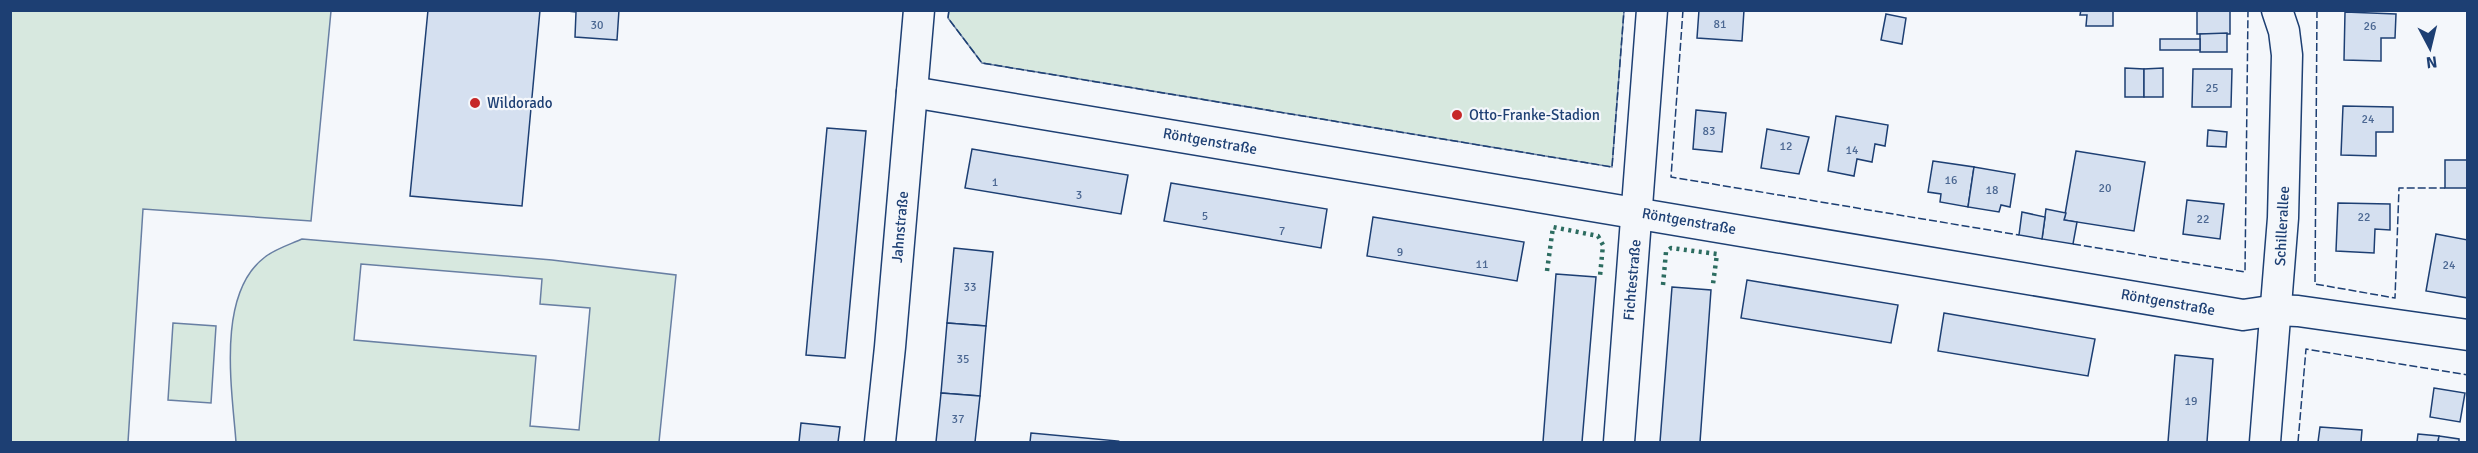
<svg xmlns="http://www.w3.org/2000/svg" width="2478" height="453" viewBox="0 0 2478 453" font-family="Signika,sans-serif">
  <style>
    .green { fill: #d7e8df; stroke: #687fa3; stroke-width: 1.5; fill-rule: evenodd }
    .building { fill: #d5e0f0; stroke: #1d3f73; stroke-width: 1.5 }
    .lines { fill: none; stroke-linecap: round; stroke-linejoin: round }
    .minor-casing { stroke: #1d3f73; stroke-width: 33 }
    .minor { stroke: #f4f7fb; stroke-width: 30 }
    .hedge { stroke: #2c6c60; stroke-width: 4.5; stroke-dasharray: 3 4.5; stroke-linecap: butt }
    .fence { stroke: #1d3f73; stroke-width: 1.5; stroke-dasharray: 8 3; stroke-linecap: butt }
    .poi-dot { fill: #c62828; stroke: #f4f7fb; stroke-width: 2 }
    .labels { text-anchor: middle; stroke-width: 4.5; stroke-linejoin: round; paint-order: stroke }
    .number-label { font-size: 12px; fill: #4b6792 }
    .poi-label { font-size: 15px; fill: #1d3f73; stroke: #f4f7fb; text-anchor: start }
    .street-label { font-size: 15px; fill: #1d3f73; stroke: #f4f7fb }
  </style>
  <rect width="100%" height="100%" fill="#f4f7fb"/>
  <!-- green -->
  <g class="green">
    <polygon points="949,10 1624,11 1612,167 982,63 948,18"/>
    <polygon points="10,11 331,11 311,221 143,209 128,442 11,442"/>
    <path d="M302,239L552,260L676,275L659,442H236C232,389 216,294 265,257C275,249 291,244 302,239ZM361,264L542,279L540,304L590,308L579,430L530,426L536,356L354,340Z"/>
    <polygon points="173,323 216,326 211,403 168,400"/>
  </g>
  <!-- building -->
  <g class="building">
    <polygon points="428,10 540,10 522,206 410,196"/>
    <polygon points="559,10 619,10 617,40 575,37 576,12"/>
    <polygon points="1699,10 1744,10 1742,41 1697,38"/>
    <polygon points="2081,10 2113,10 2113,26 2086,26 2087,15 2080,15"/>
    <rect x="2197" y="10" width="33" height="24"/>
    <polygon points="2345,12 2396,14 2395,38 2381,38 2381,61 2344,60"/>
    <polygon points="1886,14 1906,18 1902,44 1881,40"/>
    <polygon points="2227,33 2227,52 2200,52 2200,34"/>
    <rect x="2160" y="39" width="40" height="11"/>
    <polygon points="2125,68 2144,69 2144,97 2125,97"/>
    <polygon points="2163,68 2163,97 2144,97 2144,69"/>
    <polygon points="2193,69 2232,69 2231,107 2192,107"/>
    <polygon points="2343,106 2393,107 2393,132 2376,132 2376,156 2341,155"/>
    <polygon points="1696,110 1726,113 1722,152 1693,149"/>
    <polygon points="1836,116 1888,125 1885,146 1875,144 1872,162 1857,159 1854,176 1828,171"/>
    <polygon points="827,128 866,131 845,358 806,355"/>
    <polygon points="1767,129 1809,137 1799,174 1761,168"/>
    <polygon points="2208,130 2227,132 2226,147 2207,146"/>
    <polygon points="972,149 1128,175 1121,214 965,188"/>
    <polygon points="2076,151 2145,162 2134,231 2064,220"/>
    <rect x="2445" y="160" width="23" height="28"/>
    <polygon points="1933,161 1974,167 1968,207 1940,202 1941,194 1928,192"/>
    <polygon points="1974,167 2015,174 2010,207 2001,205 1999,212 1968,207"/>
    <polygon points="1171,183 1327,209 1321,248 1164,221"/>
    <polygon points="2187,200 2224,204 2220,239 2183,234"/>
    <polygon points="2338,203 2390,204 2390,230 2375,229 2374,253 2336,251"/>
    <polygon points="2046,209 2066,213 2064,220 2077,222 2073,244 2042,239"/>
    <polygon points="2022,212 2045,217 2042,239 2019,235"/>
    <polygon points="1373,217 1524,242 1517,281 1367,256"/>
    <polygon points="2436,234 2468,240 2468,298 2426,291"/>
    <polygon points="954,248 993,252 986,326 947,323"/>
    <polygon points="1556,274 1596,277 1582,442 1543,442"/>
    <polygon points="1747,280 1898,305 1891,343 1741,318"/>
    <polygon points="1672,287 1711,290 1700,442 1660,442"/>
    <polygon points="1944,313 2095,339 2088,376 1938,351"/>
    <polygon points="947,323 986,326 980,396 941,393"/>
    <polygon points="2175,355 2213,359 2207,442 2168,442"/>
    <polygon points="2434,388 2465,393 2460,422 2430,417"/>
    <polygon points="941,393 980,396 975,442 936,442"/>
    <polygon points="801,423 840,427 838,442 799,442"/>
    <polygon points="2320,427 2362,430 2361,442 2318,442"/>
    <polygon points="1031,433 1118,441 1117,442 1030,442"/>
    <polygon points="2418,434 2439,436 2438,442 2417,442"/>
    <polygon points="2439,436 2459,439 2459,442 2438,442"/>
  </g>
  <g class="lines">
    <!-- minor casing -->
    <g class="minor-casing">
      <g id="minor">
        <polyline points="912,92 2243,315 2277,310 2298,311 2468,335"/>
        <polyline points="880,442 890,347 919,10"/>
        <polyline points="1619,442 1652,10"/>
        <polyline points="2265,442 2283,218 2287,55 2284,31 2277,10"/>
      </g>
    </g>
    <!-- minor -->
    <use href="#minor" class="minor"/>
    <!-- hedge -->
    <g class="hedge">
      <polyline points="1547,271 1553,227 1598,236 1603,245 1600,276"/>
      <polyline points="1663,285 1666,252 1671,248 1717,254 1713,284"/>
    </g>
    <!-- fence -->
    <g class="fence">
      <polyline points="949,10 948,18 982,63 1612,167 1624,10"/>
      <polyline points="1683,10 1671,177 2019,235"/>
      <polyline points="2317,10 2315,284 2395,298 2399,188 2445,188"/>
      <polyline points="2073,244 2245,272 2248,10"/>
      <polyline points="2298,442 2306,349 2468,375"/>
    </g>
  </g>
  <!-- markers -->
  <g class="poi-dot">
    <circle cx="475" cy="103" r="6"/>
    <circle cx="1457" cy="115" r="6"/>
  </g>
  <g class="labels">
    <!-- number labels -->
    <g class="number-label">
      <text x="1720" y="28">81</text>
      <text x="597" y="29">30</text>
      <text x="2370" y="30">26</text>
      <text x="2212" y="92">25</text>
      <text x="2368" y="123">24</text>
      <text x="1709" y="135">83</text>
      <text x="1786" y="150">12</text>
      <text x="1852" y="154">14</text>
      <text x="1951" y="184">16</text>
      <text x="995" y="186">1</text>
      <text x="2105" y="192">20</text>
      <text x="1992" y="194">18</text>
      <text x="1079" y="199">3</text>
      <text x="1205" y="220">5</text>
      <text x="2364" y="221">22</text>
      <text x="2203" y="223">22</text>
      <text x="1282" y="235">7</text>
      <text x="1400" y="256">9</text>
      <text x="1482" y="268">11</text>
      <text x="2449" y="269">24</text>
      <text x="970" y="291">33</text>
      <text x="963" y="363">35</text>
      <text x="2191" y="405">19</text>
      <text x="958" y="423">37</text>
    </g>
    <!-- poi labels -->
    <g class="poi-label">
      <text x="487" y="108">Wildorado</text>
      <text x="1469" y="120">Otto-Franke-Stadion</text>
    </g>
    <!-- street labels -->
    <g class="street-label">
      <text transform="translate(1210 141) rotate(10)" y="5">Röntgenstraße</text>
      <text transform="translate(1689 221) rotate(10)" y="5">Röntgenstraße</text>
      <text transform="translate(2282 226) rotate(-87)" y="5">Schillerallee</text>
      <text transform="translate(900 227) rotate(-85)" y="5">Jahnstraße</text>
      <text transform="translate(1632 280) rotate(-85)" y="5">Fichtestraße</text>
      <text transform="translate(2168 302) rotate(10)" y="5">Röntgenstraße</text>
    </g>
  </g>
  <!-- border -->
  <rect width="2478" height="453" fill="none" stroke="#1d3f73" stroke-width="24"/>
  <!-- north arrow -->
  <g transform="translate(2430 48) rotate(173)" stroke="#f4f7fb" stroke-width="4.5" paint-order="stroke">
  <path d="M0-4.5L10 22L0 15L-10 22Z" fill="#1d3f73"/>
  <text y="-9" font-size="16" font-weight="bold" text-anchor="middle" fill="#1d3f73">N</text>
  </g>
</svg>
